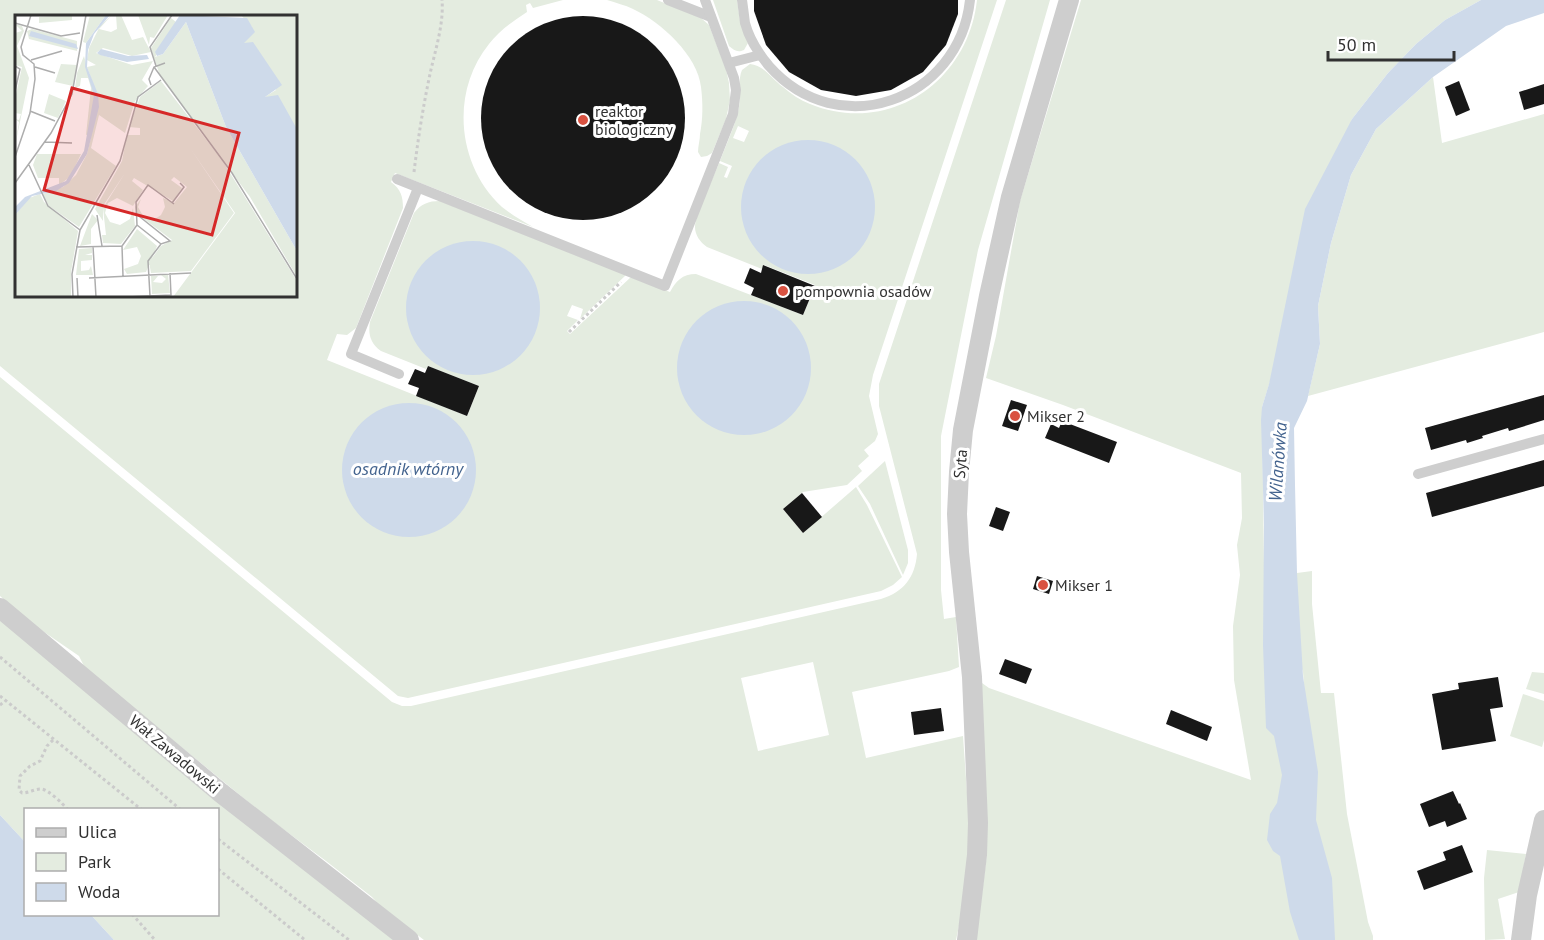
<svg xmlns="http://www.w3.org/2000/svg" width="1544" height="940" viewBox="0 0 1544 940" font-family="'PT Sans',sans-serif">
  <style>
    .green { fill: #e4ece0; fill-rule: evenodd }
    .water { fill: #cedaea }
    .building { fill: #181818 }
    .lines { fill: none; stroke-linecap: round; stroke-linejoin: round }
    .path { stroke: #cbcbcb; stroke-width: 3; stroke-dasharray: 3 3; stroke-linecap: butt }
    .lane { stroke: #cecece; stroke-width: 10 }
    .street { stroke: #cecece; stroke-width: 20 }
    .poi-dot { fill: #d95241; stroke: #fff; stroke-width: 2 }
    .labels { text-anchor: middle; stroke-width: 6; stroke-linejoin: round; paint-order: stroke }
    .poi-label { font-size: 16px; fill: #313131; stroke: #fff; text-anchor: start }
    .street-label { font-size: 16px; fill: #313131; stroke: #fff }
    .water-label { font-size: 18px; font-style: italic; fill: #43638e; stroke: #fff }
    .inset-road { fill: none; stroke: #adadad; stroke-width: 1.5 }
    .view { fill: #d62828; fill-opacity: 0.15; stroke: #d62828; stroke-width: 3 }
    .inset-edge { fill: none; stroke: #313131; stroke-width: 3 }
  </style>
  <rect width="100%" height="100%" fill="#fff"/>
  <!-- green -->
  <g class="green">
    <path d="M0,0H563L533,8L530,3L526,5L527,12C513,21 499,31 489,44C450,92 457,166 502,207C512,215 522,221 533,227L395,173L391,182C401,189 403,197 403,208L356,328L347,335L337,334L327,360L467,416L479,386L428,366L426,369L381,351C370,343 368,334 370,322L414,213C421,204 428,201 440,201L626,275L580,319L583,309L572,305L567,316L578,320L567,331L570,334L631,277L670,292C676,281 682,274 696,274L803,315L815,285L764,265L762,269L707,247C700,242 695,235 695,227C695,216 714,176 719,163L728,167L724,177L727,178L732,166L720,161C726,145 734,128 738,112C742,98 737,81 742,70L750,64C764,65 772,79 783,87C791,94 800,100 810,104C889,136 968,82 977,0H997L873,375L869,396L878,434L875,441L864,450L869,456L858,466L862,471L847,485L803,492L783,509L803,533L856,487L867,505L902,577L893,585L881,591L408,698L398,696L0,366ZM16,16H296V296H16ZM738,126L749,131L744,142L733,138Z"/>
    <path d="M607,0H657L701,18L709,25L726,69L729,83L730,100L726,119L712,153L707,156L701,157L698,152C698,146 700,140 700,134C703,119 703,103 701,87C698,56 661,22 633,9C625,5 616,3 607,0Z"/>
    <path d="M713,0H737L740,21L748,43L744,50C737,53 734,50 729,46Z"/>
    <path d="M1006,0H1050L978,250L941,436V590L944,619L956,617L959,667L949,671L852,692L866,758L963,736L970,835L961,916L956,940H424L381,907L372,897L326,861L263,814L85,668L79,656L31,623L0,596V377L392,702L402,706H411L881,599C904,592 915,577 917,554L879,406V384ZM813,662L829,735L758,751L741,678Z"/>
    <polygon points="1081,0 1481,0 1445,20 1416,44 1388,73 1352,119 1262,407 1264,565 1308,940 976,940 987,854 980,687 982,683 989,688 1251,780 1234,680 1233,626 1240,575 1237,545 1242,518 1241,473 1063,405 986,378 996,336 1020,201"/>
    <polygon points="1433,77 1442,143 1544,114 1544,332 1308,396 1320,344 1318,306 1331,243 1351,175 1376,129"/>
    <polygon points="885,461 908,550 908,563 903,575 870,504 858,486"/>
    <polygon points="1312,571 1312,604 1321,693 1334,693 1347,814 1368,922 1373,936 1373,940 1324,940 1303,672 1278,598 1297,573"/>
    <polygon points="0,619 395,940 114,940 91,915 218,914 218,810 26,810 25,842 0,815"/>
    <polygon points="1532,672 1544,673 1544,694 1526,689"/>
    <polygon points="1523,694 1544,701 1544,740 1542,747 1510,736"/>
    <polygon points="1487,850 1526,854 1519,892 1498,899 1505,939 1485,940 1484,878"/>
  </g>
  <!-- water -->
  <g class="water">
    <polygon points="1481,0 1544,0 1544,13 1506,26 1433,77 1376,129 1351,175 1331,243 1318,306 1320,344 1307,401 1294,428 1295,485 1297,573 1303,676 1318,772 1316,820 1332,878 1335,940 1299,940 1290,912 1280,856 1273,851 1267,840 1270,814 1277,803 1282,775 1274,736 1266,728 1263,645 1264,524 1261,420 1262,407 1269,384 1305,209 1352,119 1388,73 1416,44 1445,20"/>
    <circle cx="808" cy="207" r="67"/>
    <circle cx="473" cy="308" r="67"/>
    <circle cx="744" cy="368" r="67"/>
    <circle cx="409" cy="470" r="67"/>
    <polygon points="0,815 25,842 26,914 91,915 114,940 0,940"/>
  </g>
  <!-- building -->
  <g class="building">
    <polygon points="754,0 958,0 958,14 946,45 923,72 891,90 856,96 821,90 789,72 766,45 754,11"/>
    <circle cx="583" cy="118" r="102"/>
    <polygon points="1459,81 1470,110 1456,116 1445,87"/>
    <polygon points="1544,84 1544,104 1524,110 1519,92"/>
    <polygon points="763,265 815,286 803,315 751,295 754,288 744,283 750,268 761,273"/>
    <polygon points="428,366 479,386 467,416 416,396 419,388 408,384 415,369 425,373"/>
    <polygon points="1544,395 1544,420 1509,431 1508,428 1482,436 1483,438 1467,443 1466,440 1431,450 1425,428"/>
    <polygon points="1011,400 1027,405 1018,431 1002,426"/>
    <polygon points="1062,421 1117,442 1109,463 1045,438 1051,424 1059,428"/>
    <polygon points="1544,460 1544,486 1432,517 1426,493"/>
    <polygon points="802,493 822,517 803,533 783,509"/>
    <polygon points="996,507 1010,512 1003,531 989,526"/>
    <polygon points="1037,576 1053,581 1049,594 1033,589"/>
    <polygon points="1005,659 1032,669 1026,684 999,674"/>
    <polygon points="1498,677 1503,707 1490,709 1496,741 1442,750 1432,694 1459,689 1458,683"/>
    <polygon points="941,708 944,731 914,735 911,712"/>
    <polygon points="1171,710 1212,727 1207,741 1166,724"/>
    <polygon points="1453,791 1459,804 1460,803 1467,819 1447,827 1445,821 1429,827 1420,804"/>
    <polygon points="1462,845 1473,872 1424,890 1417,871 1446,860 1443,852"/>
  </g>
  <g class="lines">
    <!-- path -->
    <g class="path">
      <path d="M414,172C418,139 423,107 430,74C435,51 444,24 442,0"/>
      <polyline points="569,332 621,282"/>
      <polyline points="0,657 181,810"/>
      <polyline points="0,696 142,810"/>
      <polyline points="0,705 5,701"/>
      <path d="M53,740L47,746L40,761L30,766L20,776L19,790L22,793C29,793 34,789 41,789C48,789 63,804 68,810"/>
      <polyline points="218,839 349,940"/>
      <polyline points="218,869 305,940"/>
      <polyline points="132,914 155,940"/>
    </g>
    <!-- lane -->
    <g class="lane">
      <polyline points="668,0 711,17"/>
      <path d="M742,0C743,7 744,15 745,23C749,38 759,54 769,66C838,144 959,101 970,0"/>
      <polyline points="729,63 760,55"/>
      <polyline points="397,179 665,286 733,114 736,90 734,78 705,0"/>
      <polyline points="399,374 351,354 418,188"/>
      <polyline points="1418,474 1544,439"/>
    </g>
    <!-- street -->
    <g class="street">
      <polyline points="0,608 221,793 409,940"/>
      <polyline points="967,940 977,855 978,823 972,677 959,552 957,514 959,472 963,430 989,296 1011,197 1069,0"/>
      <polyline points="1521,940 1527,895 1544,820"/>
    </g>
  </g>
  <!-- markers -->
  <g class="poi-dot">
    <circle cx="583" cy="120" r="6"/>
    <circle cx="783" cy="291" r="6"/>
    <circle cx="1015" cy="416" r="6"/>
    <circle cx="1043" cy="585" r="6"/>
  </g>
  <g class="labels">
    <!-- poi labels -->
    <g class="poi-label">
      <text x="595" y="117">reaktor<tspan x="595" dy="18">biologiczny</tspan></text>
      <text x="795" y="297">pompownia osadów</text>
      <text x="1027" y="422">Mikser 2</text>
      <text x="1055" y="591">Mikser 1</text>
    </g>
    <!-- street labels -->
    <g class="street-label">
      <text transform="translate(960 464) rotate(-85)" y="6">Syta</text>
      <text transform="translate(175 754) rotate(40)" y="6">Wał Zawadowski</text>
    </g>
    <!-- water labels -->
    <g class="water-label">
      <text transform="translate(1278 462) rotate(-86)" y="6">Wilanówka</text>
      <text x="408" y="475">osadnik wtórny</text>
    </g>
  </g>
  <!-- overview -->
  <g transform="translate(15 15)">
    <rect width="282" height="282" fill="#fff"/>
    <path d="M57,0V5L24,8V2ZM75,0H91L71,28L68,27ZM97,0L84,14L96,17L102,14L101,0H106L117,25L128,22L136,37L117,41L88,33L81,38L117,50L138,46L127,65L133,71L120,86L110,118L84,100L76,133L101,151L64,212L34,191L28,179L48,172L61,160L72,139L76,122V118L71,120L76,73L73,63H66L65,71L60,73L62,58L69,41L75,64L83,82L72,52L81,50L72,45L74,33L85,11ZM123,0H153L139,23L135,22L134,30ZM167,0L140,42L148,39L171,7L211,112L282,236V262L235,182L145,61L136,33L156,3L161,7ZM226,0H282V116L255,82L248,83L261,75L228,27L237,12ZM0,9L7,11L9,16L2,31L14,63L0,131L4,107L0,104L4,105L6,99L0,98V84L7,52L0,50V18L7,16ZM17,14L62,26V36L14,24L12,16ZM46,49L62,50L58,71L40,67ZM146,66L207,145L282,266V282H158L220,198L175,133L219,198L176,256L136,258L134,247L146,231L157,225L121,198L120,192L126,184L123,192L128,201L140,204L146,200L150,192L148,183L159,188L172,172L159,162L156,165L167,173L158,186L119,163L117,166L128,175L118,191L102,183L93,188L90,198L95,207L105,210L115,204L118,193L120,211L106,229L88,228L87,220H91L88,193L110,158L88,191V206L80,194L107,146L112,120H125V113L114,112L125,82ZM34,79L51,86L43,103L29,98ZM22,139H66L55,162L44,170V163H23L18,150ZM25,179L29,187L63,216L56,257V282H0V200L14,183ZM77,199L83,205L76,214V229L65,231ZM122,214L142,231L131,257L112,259L109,254L123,249L126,241L122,232L108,235ZM77,233V238L70,240H77V245L66,246V256L74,255L76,251L78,260H61L64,234ZM146,260H153L155,278L137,279L136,261H143L138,267L147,268L151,264Z" fill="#e4ece0"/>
    <path d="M91,0H95L79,19L73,35L72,52L83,79L84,92L72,139L54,168L41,176L17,181L0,200V192L10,182L51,166L69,136L79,80L70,52L71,28ZM165,0L232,3L240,17L229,28L238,27L267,70L250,82L263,80L282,114V236L211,112L171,7L148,39L142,41L140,37ZM16,16L61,29L63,34L14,21ZM86,34L113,41L132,40L134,44L112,47L85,40L82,38Z" fill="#cedaea"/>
    <path class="inset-road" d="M0,8L46,21L65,18M16,45L47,36M0,51L5,54L0,76M141,51L135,32L157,0M20,52L40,58M139,52L217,158L282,264M136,70L134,64L139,52L150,48M15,96L40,106M30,127L57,128M0,142L15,98L20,64L19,49L8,40L6,32L16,0M14,150L33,191L65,215M0,168L36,118L57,79L71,0M157,188L169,172L165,168M120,198L155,226L146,229L122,210M82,200L87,231M78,231L81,282M61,232L107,231M108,261L107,231L122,210L121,187L133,170L159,189M62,263L63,282M74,263L176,258M135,281L133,246L146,229M58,282L57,259L65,215L105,146L123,82L146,65M112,282L156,280L155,258"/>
    <path class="view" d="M57,73L224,118L197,220L29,175Z"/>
    <rect width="282" height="282" class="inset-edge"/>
  </g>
  <!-- legend -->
  <rect x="24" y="808" width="195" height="108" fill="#ffffff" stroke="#adadad" stroke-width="1.5"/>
  <rect x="36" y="828" width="30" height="9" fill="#cecece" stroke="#adadad" stroke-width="1.5"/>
  <text x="78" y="838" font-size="18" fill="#313131">Ulica</text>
  <rect x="36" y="853" width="30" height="18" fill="#e4ece0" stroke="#adadad" stroke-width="1.5"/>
  <text x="78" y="868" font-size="18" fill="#313131">Park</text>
  <rect x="36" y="883" width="30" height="18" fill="#cedaea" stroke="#adadad" stroke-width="1.5"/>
  <text x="78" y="898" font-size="18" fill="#313131">Woda</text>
  <!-- scale -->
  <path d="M1328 51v9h126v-9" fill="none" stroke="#313131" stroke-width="3"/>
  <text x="1337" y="51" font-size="18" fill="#313131" stroke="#ffffff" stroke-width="4.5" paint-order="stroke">50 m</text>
</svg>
